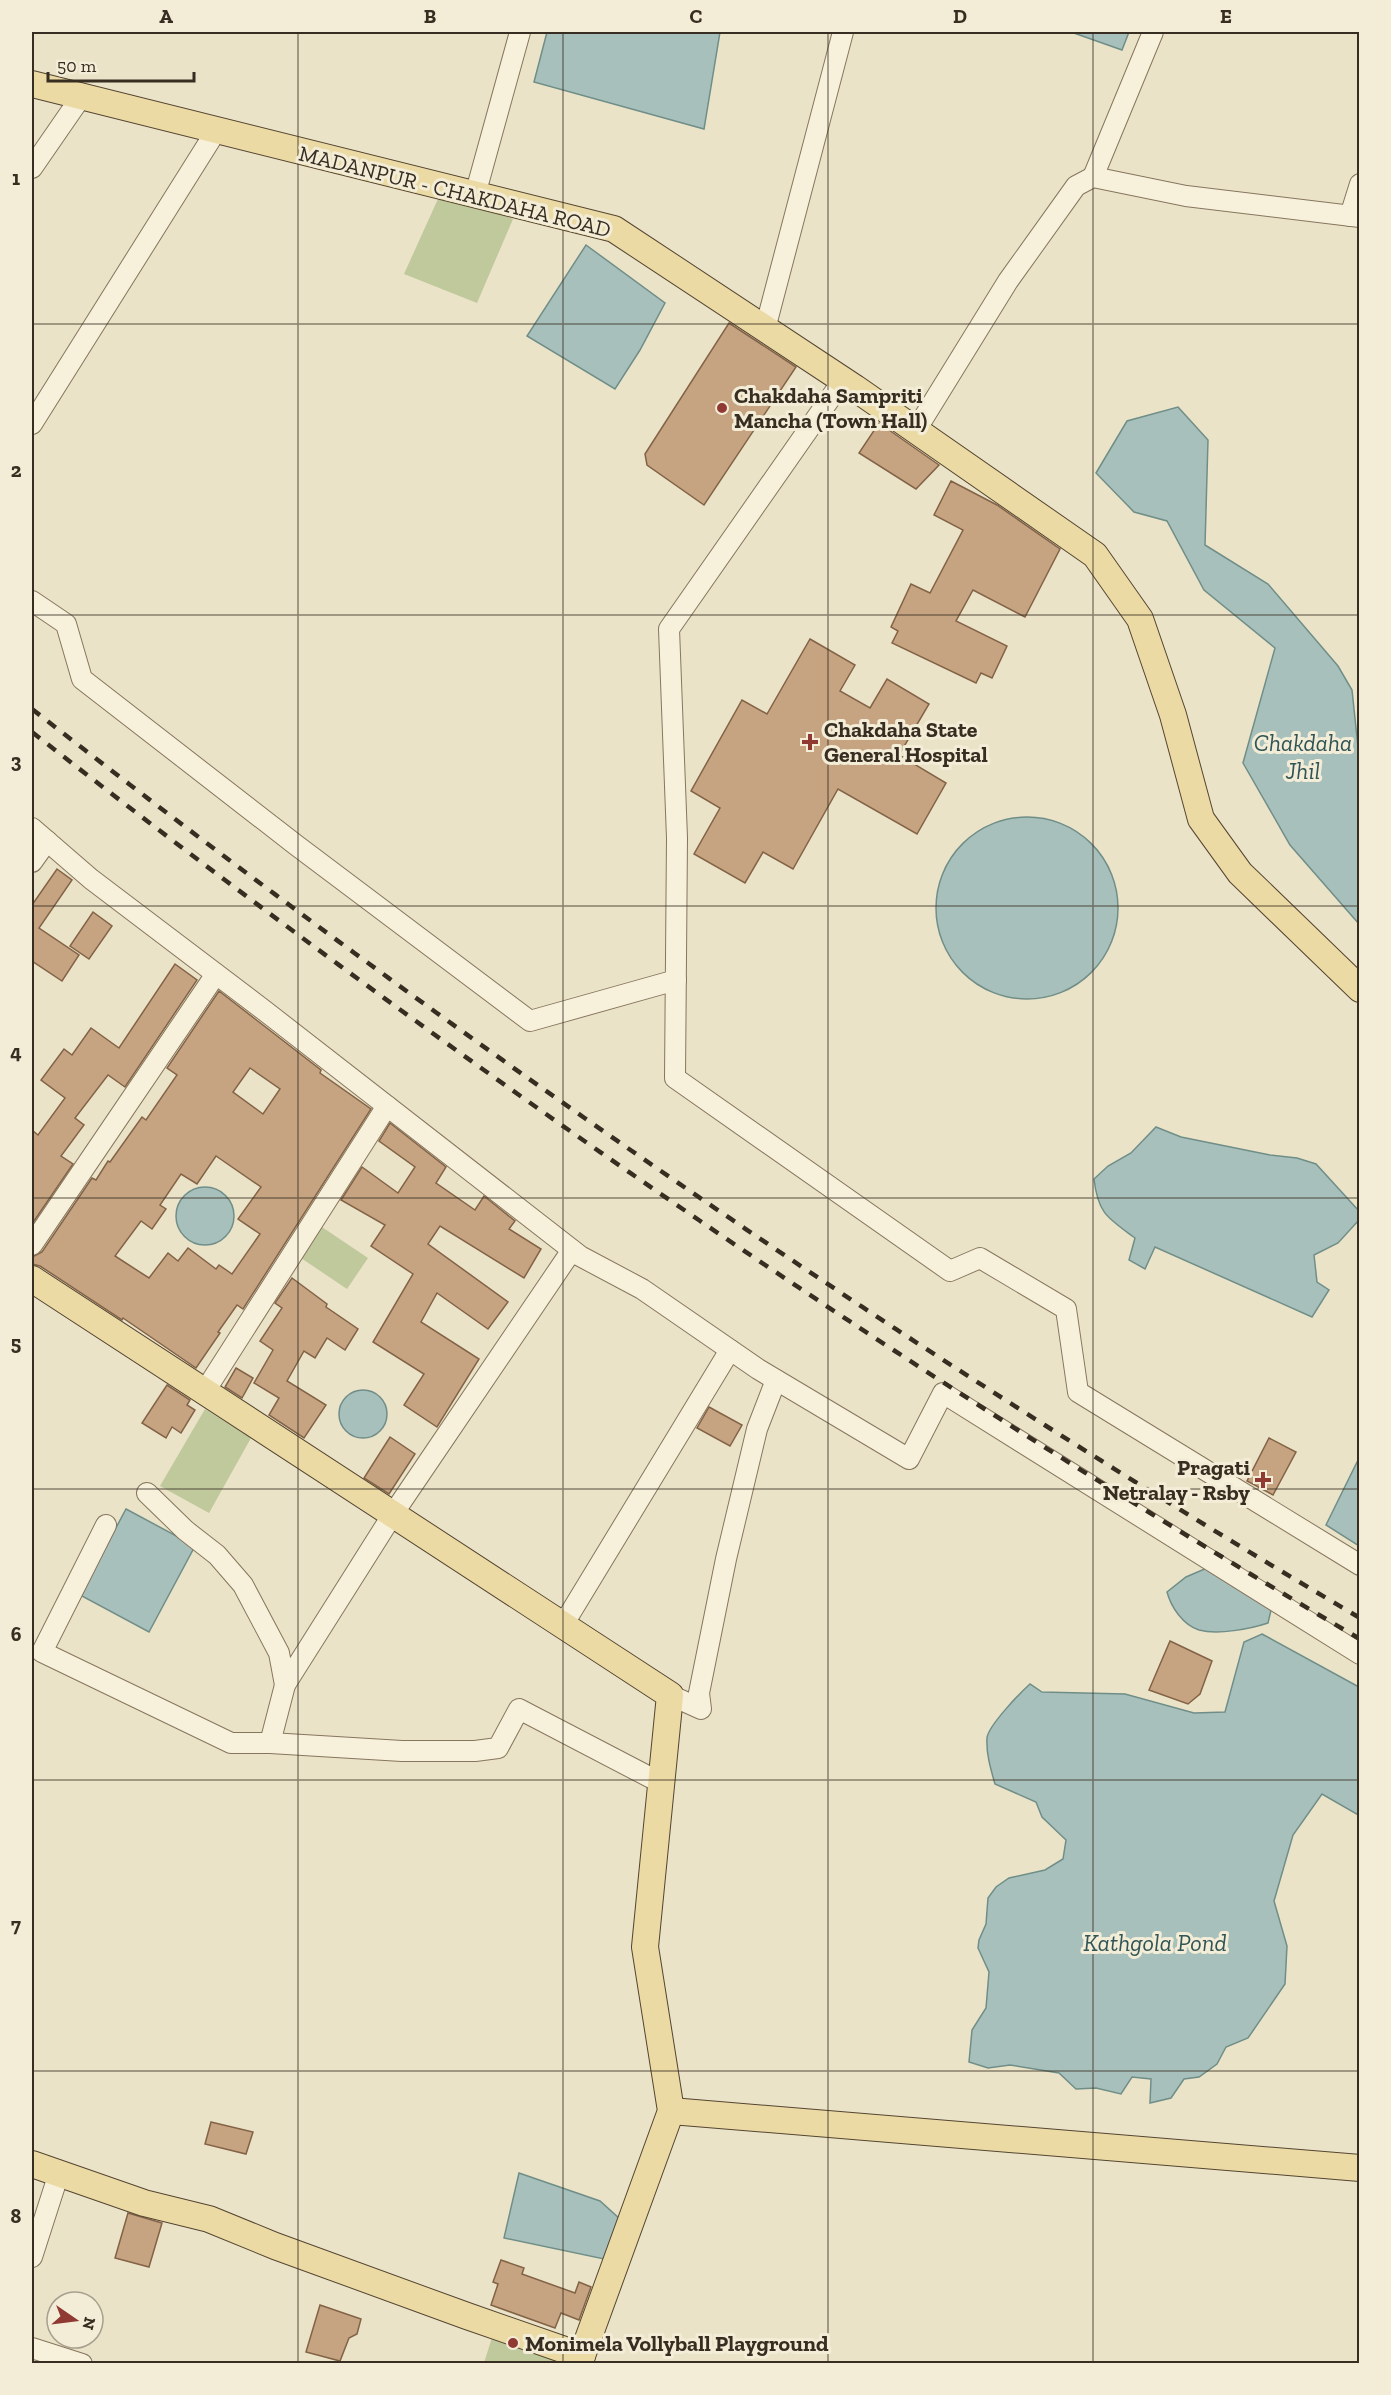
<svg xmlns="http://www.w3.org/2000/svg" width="1391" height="2395" viewBox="0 0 1391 2395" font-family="'Zilla Slab',serif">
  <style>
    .green { fill: #c0c99c }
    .water { fill: #a8c0bb; stroke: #708e88; stroke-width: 1.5 }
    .building { fill: #c6a381; stroke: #836346; stroke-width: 1.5; fill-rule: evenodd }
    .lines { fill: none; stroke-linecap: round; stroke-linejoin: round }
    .minor-casing { stroke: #86765e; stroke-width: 22 }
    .major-casing { stroke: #544532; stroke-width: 28 }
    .minor { stroke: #f7f0db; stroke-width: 20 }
    .major { stroke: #ebdaa3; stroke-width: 26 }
    .rail { stroke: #372d21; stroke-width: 4.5; stroke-dasharray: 10 10; stroke-linecap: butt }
    .grid { fill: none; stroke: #372d21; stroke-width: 1.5; stroke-opacity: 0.55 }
    .poi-dot { fill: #903933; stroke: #f3edd7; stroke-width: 2 }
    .labels { text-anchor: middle; stroke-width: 6; stroke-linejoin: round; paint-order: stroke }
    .street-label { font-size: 22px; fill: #372d21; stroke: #f3edd7 }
    .poi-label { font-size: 22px; font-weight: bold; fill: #372d21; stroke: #f3edd7; text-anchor: start }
    .water-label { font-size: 24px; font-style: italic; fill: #315556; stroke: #f3edd7 }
    .neatline { fill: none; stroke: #372d21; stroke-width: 2 }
    .grid-label { font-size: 20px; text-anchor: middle; font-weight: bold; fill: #372d21 }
  </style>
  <rect width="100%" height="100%" fill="#ebe3c8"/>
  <!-- green -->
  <g class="green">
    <polygon points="442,190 513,219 477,303 404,274"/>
    <polygon points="313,1221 368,1258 347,1289 292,1252"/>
    <polygon points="205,1409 251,1438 209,1513 160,1486"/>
    <polygon points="495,2328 575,2363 484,2363"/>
  </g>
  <!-- water -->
  <g class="water">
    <polygon points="547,32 720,32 704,129 534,82"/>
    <polygon points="1071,32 1129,32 1122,50"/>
    <polygon points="586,245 665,303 640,350 615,389 527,336"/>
    <polygon points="1178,407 1208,440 1205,545 1268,584 1338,666 1352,690 1360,766 1359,924 1290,845 1243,763 1275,648 1204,590 1167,521 1134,512 1096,473 1127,421"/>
    <circle cx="1027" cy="908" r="91"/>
    <path d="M1156,1127L1181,1137L1270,1155L1297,1158L1316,1164L1359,1211V1220L1338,1243L1314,1255L1317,1282L1329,1290L1312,1317L1155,1247L1145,1269L1129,1260L1135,1238C1108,1218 1098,1214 1094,1179L1108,1166L1131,1153Z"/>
    <circle cx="205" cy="1216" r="29"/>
    <circle cx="363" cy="1414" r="24"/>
    <polygon points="1359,1458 1359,1546 1326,1525"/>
    <polygon points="126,1509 195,1546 149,1632 80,1595"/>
    <path d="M1209,1567L1272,1606L1268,1623C1250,1629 1218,1635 1199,1630C1183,1625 1171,1607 1167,1592L1186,1577Z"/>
    <path d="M1262,1634L1359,1687L1360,1816L1322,1794L1293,1835L1274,1901L1287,1946L1285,1984L1248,2038L1226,2047L1217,2064L1199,2077L1184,2079L1171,2098L1150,2103L1151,2079L1132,2077L1121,2094L1096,2088L1076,2089L1059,2073L1010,2065L988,2068L969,2062L972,2030L986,2008L989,1972L978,1948L979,1940L986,1924L988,1898L996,1887L1009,1878L1045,1870L1063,1859L1066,1840L1042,1817L1036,1802L995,1784C991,1770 986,1754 987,1738C988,1726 1020,1693 1030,1684L1042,1692L1125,1694L1194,1713L1225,1712L1244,1642Z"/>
    <polygon points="519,2173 600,2201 621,2220 604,2259 504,2238"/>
  </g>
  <!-- building -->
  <g class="building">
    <polygon points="729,323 796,367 704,505 647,465 645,454"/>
    <polygon points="879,423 939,465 916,489 859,453"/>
    <polygon points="951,481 997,505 1060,549 1025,617 973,590 956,621 1007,646 992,678 981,673 976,683 892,643 898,631 891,627 911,584 930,593 963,530 934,515"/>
    <polygon points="810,639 855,665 840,691 870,708 887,679 929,704 899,755 946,783 917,834 838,789 793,869 763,852 745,883 694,854 720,808 691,791 742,700 767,714"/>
    <polygon points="57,869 72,880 39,928 79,955 62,981 32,961 32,905"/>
    <polygon points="93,912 112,926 89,959 70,946"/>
    <polygon points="175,964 197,980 125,1087 108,1075 75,1118 84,1125 61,1156 73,1164 32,1224 32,1130 38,1135 65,1098 41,1080 64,1049 72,1055 91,1028 119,1048"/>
    <path d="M219,991L321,1070L320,1073L371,1109L243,1309L237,1305L218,1332L220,1333L196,1368L123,1318L122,1320L40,1266L32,1264V1257L42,1252L92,1178L96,1180L108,1161L110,1162L142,1117L146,1120L177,1075L167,1068ZM250,1068L280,1089L263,1114L233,1092ZM216,1156L261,1187L238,1219L260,1234L232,1274L219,1265L216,1269L188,1248L178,1261L168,1253L149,1278L115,1256L141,1221L152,1229L166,1209L160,1205L181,1174L197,1184Z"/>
    <polygon points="390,1123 446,1167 436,1183 475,1210 484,1196 515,1221 509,1229 541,1249 524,1278 440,1226 428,1244 508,1302 488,1329 437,1293 421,1322 479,1359 437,1427 404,1405 424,1374 373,1342 413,1274 371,1246 385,1225 341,1200 362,1167 398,1193 415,1167 379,1141"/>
    <polygon points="292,1278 327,1304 326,1307 358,1329 345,1350 327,1338 315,1358 304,1351 287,1381 326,1405 304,1438 269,1415 279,1398 254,1383 273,1350 260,1341 282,1308 275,1303"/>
    <polygon points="236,1368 253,1378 242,1398 225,1387"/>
    <polygon points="167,1385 190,1400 187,1405 195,1410 181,1433 172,1427 166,1438 142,1423"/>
    <polygon points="709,1407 742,1425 730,1446 697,1428"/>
    <polygon points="390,1437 415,1454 389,1494 364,1478"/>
    <polygon points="1269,1438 1296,1452 1273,1495 1247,1481"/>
    <polygon points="1170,1641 1212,1661 1200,1694 1188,1704 1149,1690"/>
    <polygon points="211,2122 253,2132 246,2154 205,2144"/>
    <polygon points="128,2213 162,2223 149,2267 115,2258"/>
    <polygon points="501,2260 524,2268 522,2274 575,2293 579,2282 591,2287 579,2320 561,2313 555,2328 491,2305 498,2284 493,2282"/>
    <polygon points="320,2305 361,2319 357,2334 349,2338 340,2361 306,2352"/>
  </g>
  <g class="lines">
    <!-- minor casing -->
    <g class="minor-casing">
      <g id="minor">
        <polyline points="32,168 81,97"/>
        <polyline points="1093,177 1153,32"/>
        <polyline points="475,195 520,32"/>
        <polyline points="1350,216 1360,184"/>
        <polyline points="765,329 843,32"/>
        <polyline points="843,380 669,629 677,838 675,1078 950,1271 980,1258 1066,1309 1078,1392 1360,1565"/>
        <polyline points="32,424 216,131"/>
        <polyline points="916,430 1008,281 1076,186 1093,177 1186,196 1360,217"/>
        <polyline points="32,601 66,624 82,679 296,845 530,1021 676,980"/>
        <polyline points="32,828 91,879 265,1011 580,1256 642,1289 758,1369 909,1459 943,1393 1360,1654"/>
        <polyline points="32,862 47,841"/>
        <polyline points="32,1245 216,974"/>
        <polyline points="205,1391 387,1106"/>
        <polyline points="147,1493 185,1530 217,1555 243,1585 279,1653 285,1685 393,1514 572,1250"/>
        <polyline points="106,1525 42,1652 231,1743 270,1743 402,1751 475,1751 498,1748 519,1709 661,1783"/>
        <polyline points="563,1625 730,1350"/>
        <polyline points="670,1695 701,1709 699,1693 726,1559 757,1429 776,1380"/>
        <polyline points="270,1743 285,1685"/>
        <polyline points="32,2257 59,2173"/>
        <polyline points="32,2348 82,2364"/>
      </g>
    </g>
    <!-- major casing -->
    <g class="major-casing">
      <g id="major">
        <polyline points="32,84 614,229 855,388 1095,555 1140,619 1173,715 1201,819 1240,873 1360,989"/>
        <polyline points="32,1279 670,1695 645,1947 671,2111 579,2364"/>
        <polyline points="671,2111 1360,2168"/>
        <polyline points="32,2164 144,2203 209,2219 275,2246 467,2316 582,2356"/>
      </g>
    </g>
    <!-- minor -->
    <use href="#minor" class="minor"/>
    <!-- major -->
    <use href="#major" class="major"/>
    <!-- rail -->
    <g class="rail">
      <path d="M32,709C455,1039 897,1345 1360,1618"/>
      <path d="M32,732C454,1062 897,1368 1360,1639"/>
    </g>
  </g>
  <!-- grid -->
  <path class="grid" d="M298,32V2364M563,32V2364M828,32V2364M1093,32V2364M32,324H1360M32,615H1360M32,906H1360M32,1198H1360M32,1489H1360M32,1780H1360M32,2071H1360"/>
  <!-- markers -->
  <g class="poi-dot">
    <circle cx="722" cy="408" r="6"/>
    <path d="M807 733h6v6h6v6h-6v6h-6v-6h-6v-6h6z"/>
    <path d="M1260 1471h6v6h6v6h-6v6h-6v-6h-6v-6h6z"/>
    <circle cx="513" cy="2343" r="6"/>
  </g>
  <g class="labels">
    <!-- street labels -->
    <g class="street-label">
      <text transform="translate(455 191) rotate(14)" y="8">MADANPUR - CHAKDAHA ROAD</text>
    </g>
    <!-- poi labels -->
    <g class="poi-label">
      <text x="734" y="403">Chakdaha Sampriti<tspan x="734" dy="25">Mancha (Town Hall)</tspan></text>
      <text x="824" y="737">Chakdaha State<tspan x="824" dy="25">General Hospital</tspan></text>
      <text x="1250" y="1475" text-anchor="end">Pragati<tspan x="1250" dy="25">Netralay - Rsby</tspan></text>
      <text x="525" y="2351">Monimela Vollyball Playground</text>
    </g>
    <!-- water labels -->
    <g class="water-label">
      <text x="1303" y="751">Chakdaha<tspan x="1303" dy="28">Jhil</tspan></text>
      <text x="1155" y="1951">Kathgola Pond</text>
    </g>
  </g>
  <!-- border -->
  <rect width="1391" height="2395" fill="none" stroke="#f3edd7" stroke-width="66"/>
  <!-- north arrow -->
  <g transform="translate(75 2320) rotate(104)"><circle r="28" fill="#f3edd7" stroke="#a8a08e" stroke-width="1.5"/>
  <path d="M0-4.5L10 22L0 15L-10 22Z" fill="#903933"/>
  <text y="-9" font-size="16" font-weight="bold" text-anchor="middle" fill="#372d21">N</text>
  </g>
  <!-- scale -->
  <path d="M48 72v9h146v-9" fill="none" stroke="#372d21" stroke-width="3"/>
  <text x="57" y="72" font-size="18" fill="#372d21" stroke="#f3edd7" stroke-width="4.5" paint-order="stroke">50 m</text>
  <rect x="33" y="33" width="1325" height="2329" class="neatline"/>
  <g class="grid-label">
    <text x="166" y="23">A</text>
    <text x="430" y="23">B</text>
    <text x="696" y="23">C</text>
    <text x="960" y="23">D</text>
    <text x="1226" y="23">E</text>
    <text x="16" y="185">1</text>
    <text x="16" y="477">2</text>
    <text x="16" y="768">3</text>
    <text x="16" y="1059">4</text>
    <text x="16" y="1350">5</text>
    <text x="16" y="1641">6</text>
    <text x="16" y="1932">7</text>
    <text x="16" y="2223">8</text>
  </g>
</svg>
